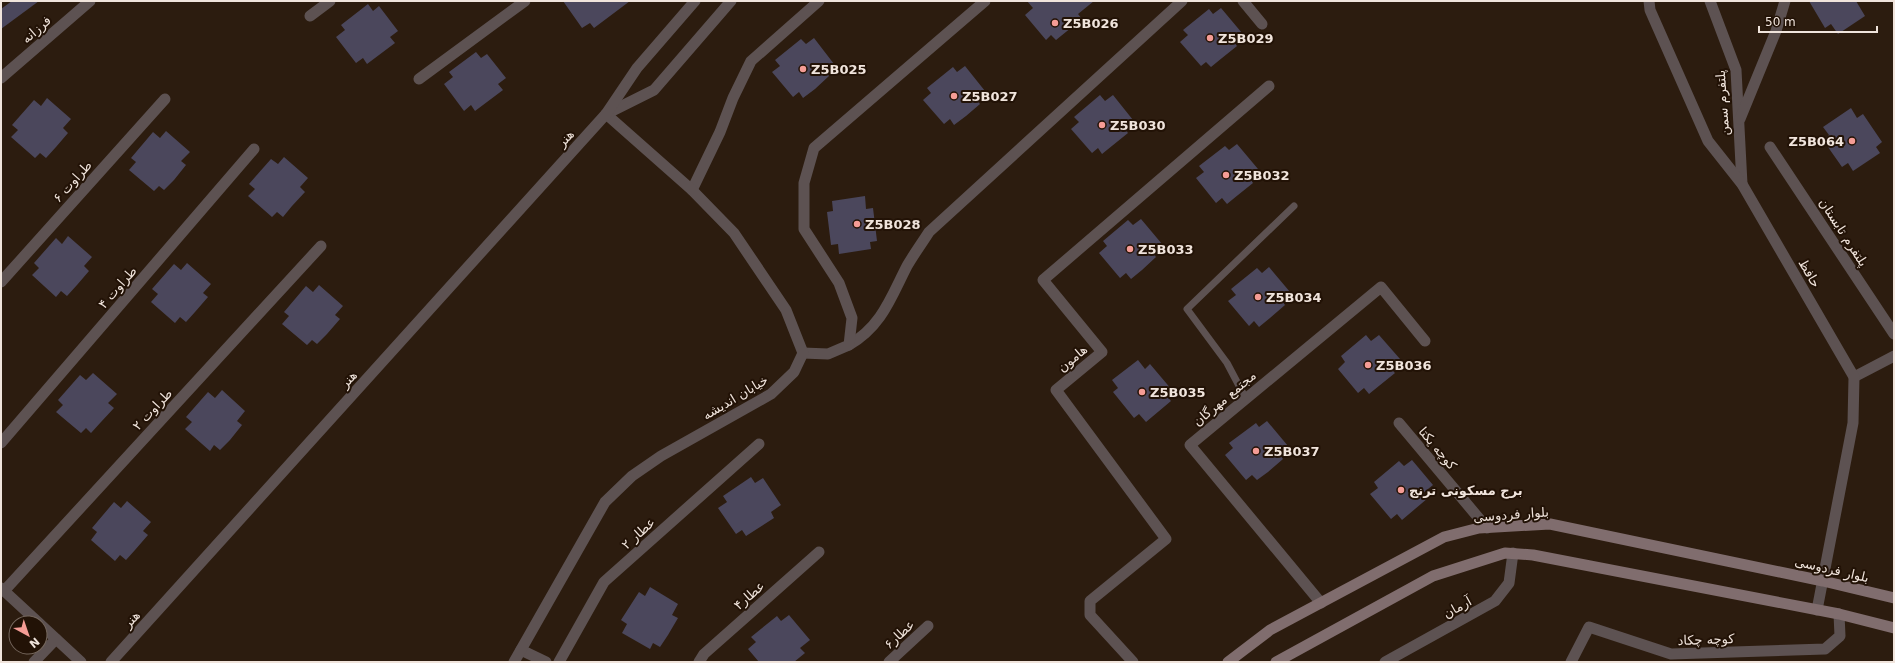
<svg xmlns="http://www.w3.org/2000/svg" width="1895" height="663" viewBox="0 0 1895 663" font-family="'DejaVu Sans','Noto Naskh Arabic',sans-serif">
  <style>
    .building { fill: #4b475c }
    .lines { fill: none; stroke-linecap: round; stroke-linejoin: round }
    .service { stroke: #5d5252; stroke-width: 7 }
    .minor { stroke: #5d5252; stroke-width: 11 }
    .tertiary { stroke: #5d5252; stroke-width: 11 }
    .secondary { stroke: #806d6e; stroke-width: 11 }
    .poi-dot { fill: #f59c95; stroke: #221206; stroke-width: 1.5 }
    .labels { text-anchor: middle; stroke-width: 4; stroke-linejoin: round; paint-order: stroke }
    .poi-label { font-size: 13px; font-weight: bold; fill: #f0e4dc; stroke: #221206; text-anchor: start }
    .street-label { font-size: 13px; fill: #f0e4dc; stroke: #221206 }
  </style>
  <rect width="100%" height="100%" fill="#2c1c0f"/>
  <!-- building -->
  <g class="building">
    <polygon points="12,1 39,1 1,29 1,9"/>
    <polygon points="563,1 630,1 594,28 590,23 582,28"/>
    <polygon points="1027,1 1094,1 1078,14 1082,19 1056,40 1051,35 1046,40 1025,15 1033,8"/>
    <polygon points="1809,1 1856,1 1865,16 1838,34 1831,24 1825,28"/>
    <polygon points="368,4 373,11 379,6 398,31 390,37 395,43 367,64 363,58 356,63 336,37 345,30 341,25"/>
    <polygon points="1221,8 1242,33 1233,41 1237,46 1222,58 1211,67 1206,62 1201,66 1180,42 1188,35 1183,30 1209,9 1213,14"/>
    <polygon points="814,38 834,64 825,71 829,76 815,89 803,98 799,92 793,97 772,72 780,66 775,60 801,39 806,44"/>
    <polygon points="476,52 481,58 487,54 506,78 498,84 503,90 475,111 471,105 464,111 444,84 453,77 449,72"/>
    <polygon points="965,66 985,91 976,99 980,104 966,116 954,125 950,119 944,124 923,100 931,93 927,88 953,67 957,72"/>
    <polygon points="1100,95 1105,101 1113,95 1133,120 1124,128 1128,133 1102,154 1098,148 1092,153 1071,129 1079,122 1074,117"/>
    <polygon points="47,98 71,119 63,128 68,133 56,147 46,158 40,153 35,158 11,137 18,130 12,125 34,100 41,106"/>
    <polygon points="1851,108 1857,118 1863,114 1882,142 1876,147 1880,153 1853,171 1848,163 1842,167 1823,140 1829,135 1823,127"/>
    <polygon points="166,131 190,152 181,161 186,165 174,180 164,190 159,186 154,191 129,170 136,162 131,158 153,132 160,138"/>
    <polygon points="1237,144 1258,169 1249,177 1253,183 1238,195 1227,204 1222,198 1216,203 1196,178 1204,172 1199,166 1225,146 1229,150"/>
    <polygon points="284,157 308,178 300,187 305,192 292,206 283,217 277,212 272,217 248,196 255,189 249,184 271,159 278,164"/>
    <polygon points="865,196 866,209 873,208 877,241 870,242 871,249 839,254 838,244 831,245 827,212 833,211 832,201"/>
    <polygon points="1141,219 1162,244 1152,252 1156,257 1142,270 1131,279 1126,273 1120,278 1099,253 1107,246 1103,241 1128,220 1133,225"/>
    <polygon points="68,236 92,257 84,266 89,271 77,285 67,296 61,291 56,297 32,275 39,268 34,263 56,238 62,244"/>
    <polygon points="187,263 211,284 203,293 208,297 195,312 186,322 180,317 175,323 151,302 158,294 152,289 174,264 181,270"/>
    <polygon points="1269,267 1290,292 1281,300 1285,305 1270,318 1259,327 1254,321 1249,326 1228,301 1236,295 1231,289 1257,268 1262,273"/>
    <polygon points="319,285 343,306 335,315 340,319 327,334 317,344 312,340 307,345 282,324 289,316 284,312 306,286 313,292"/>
    <polygon points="1366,335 1371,341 1379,335 1400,359 1390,368 1395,373 1369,394 1364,388 1358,393 1338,369 1345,362 1341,356"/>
    <polygon points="1138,360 1145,369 1150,364 1172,390 1166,395 1171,401 1146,422 1139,414 1134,418 1113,392 1118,388 1112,380"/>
    <polygon points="93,373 117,394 108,403 114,408 101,422 91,433 86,428 81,433 56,412 63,405 58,400 80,375 86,380"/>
    <polygon points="222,390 245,411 237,421 242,425 230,440 220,450 214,445 210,451 185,429 192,422 186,417 208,392 215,398"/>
    <polygon points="1267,421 1288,446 1279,454 1283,459 1268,472 1257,480 1252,475 1246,480 1225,455 1233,448 1229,443 1256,423 1259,427"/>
    <polygon points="1412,460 1433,485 1423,493 1428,498 1402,520 1397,514 1391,519 1370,494 1378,488 1374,482 1399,461 1404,466"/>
    <polygon points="751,477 755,483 763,478 781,505 771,512 774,518 746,536 742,530 736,534 718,508 727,502 723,496"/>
    <polygon points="127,501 151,522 143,531 148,535 135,550 126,560 120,555 115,561 91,540 97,532 92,528 114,502 121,508"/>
    <polygon points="650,587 678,604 672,615 678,618 668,635 660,647 653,643 650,649 622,633 627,624 621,620 639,592 645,596"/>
    <polygon points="789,615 810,640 800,648 805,653 794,662 759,662 748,649 756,642 751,637 777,616 781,621"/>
  </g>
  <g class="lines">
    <!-- service -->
    <polyline class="service" points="1246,399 1227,363 1187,309 1294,206"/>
    <!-- minor -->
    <g class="minor">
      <polyline points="1243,1 1262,24"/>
      <polyline points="1710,1 1736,70 1742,184"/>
      <polyline points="310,16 330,1"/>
      <polyline points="419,79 525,1"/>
      <polyline points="1740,119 1776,31 1785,1"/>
      <polyline points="1770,147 1894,334"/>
      <polyline points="692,190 720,132 733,98 751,61 819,1"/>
      <polyline points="1,282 165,99"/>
      <path d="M849,345C882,326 891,297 907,266C914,254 922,243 929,232L1182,1"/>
      <polyline points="803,353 828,354 849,345 852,318 839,283 804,229 804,183 814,148 985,1"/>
      <polyline points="1854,377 1894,356"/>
      <polyline points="1399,423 1487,528"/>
      <polyline points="1,443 254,149"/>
      <polyline points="4,591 321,246"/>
      <polyline points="1321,603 1190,445 1381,287 1425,341"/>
      <polyline points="521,650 546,662"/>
      <polyline points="34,662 56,639"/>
      <polyline points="514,662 605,502 632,476 661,456 771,394 794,372 803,353 786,310 734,233 692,190 606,114"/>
      <polyline points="559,662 604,582 759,444"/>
      <polyline points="699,662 704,654 819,552"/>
      <polyline points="889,662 928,626"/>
      <polyline points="1133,662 1090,615 1090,601 1166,539 1056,390 1102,352 1043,280 1269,86"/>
      <polyline points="1385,662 1495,601 1509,583 1513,553"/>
      <polyline points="1571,662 1589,627 1671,654 1825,649 1840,636 1839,614"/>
    </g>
    <!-- tertiary -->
    <g class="tertiary">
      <polyline points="1649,1 1650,10 1708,141 1742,184 1854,377 1853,423 1817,610"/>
      <polyline points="1,78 90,1"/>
      <polyline points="608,113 654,90 731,1"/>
      <polyline points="1,588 39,623"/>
      <polyline points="40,624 81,662"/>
      <polyline points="111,662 606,114 637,68 695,1"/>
    </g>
    <!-- secondary -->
    <g class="secondary">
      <polyline points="1228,662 1270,630 1444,537 1479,528 1550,524 1823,581 1894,598"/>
      <polyline points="1276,662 1433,576 1505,553 1533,555 1839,614 1894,628"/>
    </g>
  </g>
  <!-- markers -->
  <g class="poi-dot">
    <circle cx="1055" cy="23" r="4"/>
    <circle cx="1210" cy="38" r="4"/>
    <circle cx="803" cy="69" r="4"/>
    <circle cx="954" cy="96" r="4"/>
    <circle cx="1102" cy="125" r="4"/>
    <circle cx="1852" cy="141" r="4"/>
    <circle cx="1226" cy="175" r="4"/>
    <circle cx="857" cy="224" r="4"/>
    <circle cx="1130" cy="249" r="4"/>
    <circle cx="1258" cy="297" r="4"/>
    <circle cx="1368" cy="365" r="4"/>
    <circle cx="1142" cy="392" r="4"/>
    <circle cx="1256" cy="451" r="4"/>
    <circle cx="1401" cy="490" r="4"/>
  </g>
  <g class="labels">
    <!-- poi labels -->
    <g class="poi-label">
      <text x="1063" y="28">Z5B026</text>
      <text x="1218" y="43">Z5B029</text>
      <text x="811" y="74">Z5B025</text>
      <text x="962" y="101">Z5B027</text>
      <text x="1110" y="130">Z5B030</text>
      <text x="1844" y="146" text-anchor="end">Z5B064</text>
      <text x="1234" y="180">Z5B032</text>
      <text x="865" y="229">Z5B028</text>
      <text x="1138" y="254">Z5B033</text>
      <text x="1266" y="302">Z5B034</text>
      <text x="1376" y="370">Z5B036</text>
      <text x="1150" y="397">Z5B035</text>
      <text x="1264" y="456">Z5B037</text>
      <text x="1409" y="495">برج مسکونی ترنج</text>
    </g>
    <!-- street labels -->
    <g class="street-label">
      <text transform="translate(36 29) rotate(-41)" y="5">فرزانه</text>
      <text transform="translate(1722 103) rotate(-94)" y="5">پلتفرم سمن</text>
      <text transform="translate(565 138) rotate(-48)" y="5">هنر</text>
      <text transform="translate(72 181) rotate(-48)" y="5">طراوت ۶</text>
      <text transform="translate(1844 232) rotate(57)" y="5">پلتفرم تابستان</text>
      <text transform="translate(1810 273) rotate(60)" y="5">حافظ</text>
      <text transform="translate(117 287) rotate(-49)" y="5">طراوت ۴</text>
      <text transform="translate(1072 358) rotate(-40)" y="5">هامون</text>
      <text transform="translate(348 379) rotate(-48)" y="5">هنر</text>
      <text transform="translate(735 397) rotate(-31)" y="5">خیابان اندیشه</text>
      <text transform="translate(1224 398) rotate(-40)" y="5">مجتمع مهرگان</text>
      <text transform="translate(152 409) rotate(-47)" y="5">طراوت ۲</text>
      <text transform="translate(1438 448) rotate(50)" y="5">کوچه یکتا</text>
      <text transform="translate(1511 514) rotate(-4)" y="5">بلوار فردوسی</text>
      <text transform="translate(638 533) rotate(-42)" y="5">عطار ۲</text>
      <text transform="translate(1832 569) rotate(13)" y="5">بلوار فردوسی</text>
      <text transform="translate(749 595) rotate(-41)" y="5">عطار۴</text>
      <text transform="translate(1457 607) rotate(-29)" y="5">آرمان</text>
      <text transform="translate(131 619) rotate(-48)" y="5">هنر</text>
      <text transform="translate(899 634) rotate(-43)" y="5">عطار۶</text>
      <text transform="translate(1706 639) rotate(-2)" y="5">کوچه چکاد</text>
    </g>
  </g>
  <!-- border -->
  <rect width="1895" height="663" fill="none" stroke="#f0e4dc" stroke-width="4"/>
  <!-- north arrow -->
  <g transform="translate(28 635) rotate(140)"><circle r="19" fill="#221206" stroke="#74665c"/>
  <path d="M0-3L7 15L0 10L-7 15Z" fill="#f59c95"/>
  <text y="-6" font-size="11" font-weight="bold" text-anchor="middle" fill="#f0e4dc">N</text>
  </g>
  <!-- scale -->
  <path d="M1759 26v6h118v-6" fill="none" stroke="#f0e4dc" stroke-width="2"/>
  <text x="1765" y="26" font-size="12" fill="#f0e4dc" stroke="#221206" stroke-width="3" paint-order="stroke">50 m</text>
</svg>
